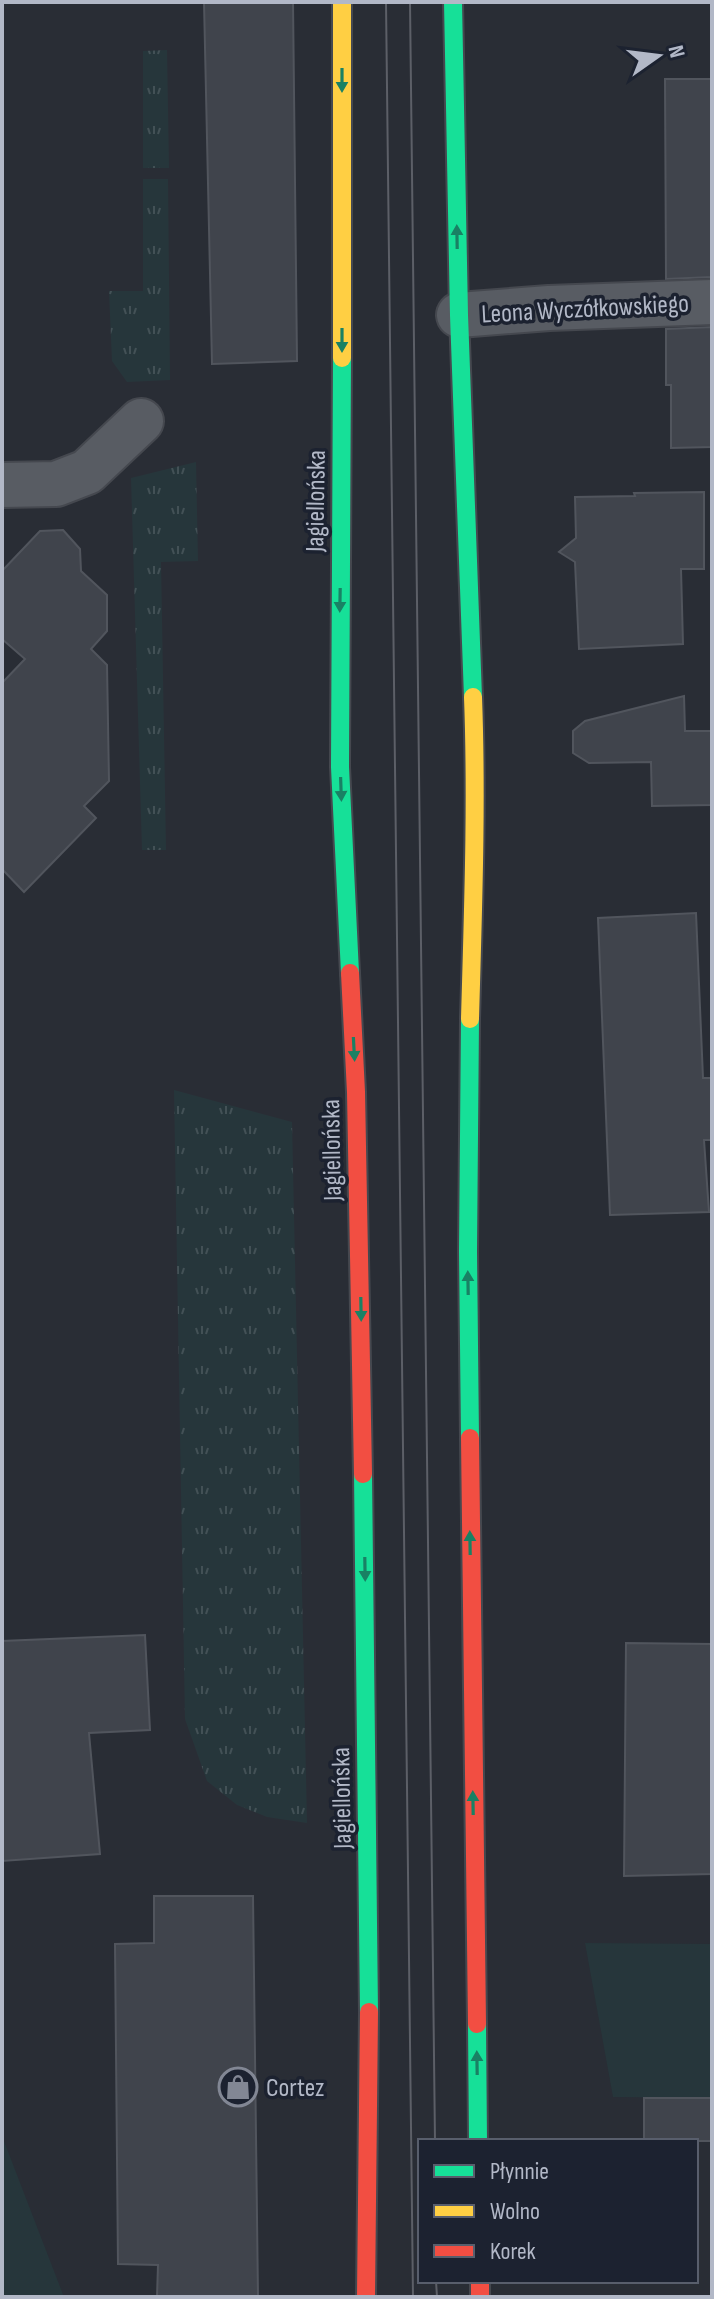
<svg xmlns="http://www.w3.org/2000/svg" width="714" height="2299" viewBox="0 0 714 2299" font-family="'Sofia Sans Condensed',sans-serif">
  <style>
    .grass { fill: url(#grass-tufts) }
    .park { fill: #26363b }
    .building { fill: #40444c; stroke: #51555d; stroke-width: 2 }
    .lines { fill: none; stroke-linecap: round; stroke-linejoin: round }
    .street-casing { stroke: #45484f; stroke-width: 48 }
    .fast-casing { stroke: #45484f; stroke-width: 22 }
    .slow-casing { stroke: #45484f; stroke-width: 22 }
    .jam-casing { stroke: #45484f; stroke-width: 22 }
    .street { stroke: #585c63; stroke-width: 44 }
    .fast { stroke: #16e098; stroke-width: 18 }
    .slow { stroke: #ffcf43; stroke-width: 18 }
    .jam { stroke: #f24e42; stroke-width: 18 }
    .tram { stroke: #5c5f67; stroke-width: 2 }
    .oneway { fill: #198164 }
    .labels { text-anchor: middle; stroke-width: 7; stroke-linejoin: round; paint-order: stroke }
    .street-label { font-size: 26px; fill: #b2b8c7; stroke: #1c2230 }
    .poi-label { font-size: 26px; fill: #b2b8c7; stroke: #1c2230; text-anchor: start }
  </style>
  <defs>
    <pattern id="grass-tufts" width="24" height="20" patternUnits="userSpaceOnUse" patternTransform="scale(2)"><rect width="24" height="20" fill="#26363b"/><path d="M3 7l-1-3M5 7V3M7 7l1-3M15 17l-1-3M17 17v-4M19 17l1-3" fill="none" stroke="#435156"/></pattern>
  </defs>
  <rect width="100%" height="100%" fill="#292d35"/>
  <!-- grass -->
  <g class="grass">
    <polygon points="167,50 169,168 143,168 143,51"/>
    <polygon points="143,179 168,179 170,380 127,382 112,361 109,291 143,291"/>
    <polygon points="196,462 198,561 161,562 166,850 142,850 131,478"/>
    <polygon points="174,1090 292,1122 307,1823 267,1817 237,1805 207,1781 185,1719"/>
  </g>
  <!-- park -->
  <g class="park">
    <polygon points="585,1943 712,1944 712,2098 613,2097"/>
    <polygon points="2,2136 64,2297 2,2297"/>
  </g>
  <!-- building -->
  <g class="building">
    <polygon points="204,2 293,2 297,361 212,364"/>
    <polygon points="665,79 712,79 712,277 666,279"/>
    <polygon points="712,327 712,447 671,448 671,385 666,385 666,329"/>
    <polygon points="704,492 704,569 681,569 683,644 579,649 575,562 559,552 576,538 575,497 635,496 634,493"/>
    <polygon points="63,530 80,549 81,571 107,595 107,631 91,649 107,665 109,781 84,806 96,818 24,892 2,869 2,683 25,659 2,639 2,571 40,531"/>
    <polygon points="684,696 685,731 712,731 712,805 652,806 651,762 589,763 573,753 573,731 585,721"/>
    <polygon points="696,913 703,1078 712,1078 712,1140 704,1140 709,1212 610,1215 598,918"/>
    <polygon points="145,1635 150,1730 89,1733 100,1854 2,1861 2,1641"/>
    <polygon points="626,1643 712,1644 712,1874 624,1876"/>
    <polygon points="154,1896 253,1896 258,2297 157,2297 158,2265 118,2264 115,1944 154,1943"/>
    <rect x="644" y="2098" width="68" height="43"/>
  </g>
  <g class="lines">
    <!-- street casing -->
    <g class="street-casing">
      <g id="street">
        <polyline points="459,315 549,308 712,302"/>
        <polyline points="2,485 56,484 87,472 141,421"/>
      </g>
    </g>
    <!-- fast casing -->
    <g class="fast-casing">
      <g id="fast">
        <polyline points="453,2 459,315 473,697"/>
        <polyline points="342,358 340,767 350,973"/>
        <polyline points="470,1438 468,1251 470,1019"/>
        <polyline points="363,1474 369,2012"/>
        <polyline points="477,2024 478,2141"/>
      </g>
    </g>
    <!-- slow casing -->
    <g class="slow-casing">
      <g id="slow">
        <polyline points="342,358 342,2"/>
        <path d="M470,1019C473,911 477,804 473,697"/>
      </g>
    </g>
    <!-- jam casing -->
    <g class="jam-casing">
      <g id="jam">
        <polyline points="350,973 356,1092 363,1474"/>
        <polyline points="470,1438 477,2024"/>
        <polyline points="480,2281 480,2297"/>
        <polyline points="366,2297 369,2012"/>
      </g>
    </g>
    <!-- street -->
    <use href="#street" class="street"/>
    <!-- fast -->
    <use href="#fast" class="fast"/>
    <!-- slow -->
    <use href="#slow" class="slow"/>
    <!-- jam -->
    <use href="#jam" class="jam"/>
    <!-- tram -->
    <g class="tram">
      <polyline points="386,2 413,2297"/>
      <polyline points="410,2 435,2141"/>
      <polyline points="436,2281 437,2297"/>
    </g>
  </g>
  <!-- one-way arrows -->
  <defs><path id="oneway-solid" d="M-6-.8H1V-3.2L6.5 0L1 3.2V.8H-6Z" transform="scale(2)"/></defs>
  <g class="oneway">
    <use href="#oneway-solid" transform="translate(342 80) rotate(90)"/>
    <use href="#oneway-solid" transform="translate(457 237) rotate(-91)"/>
    <use href="#oneway-solid" transform="translate(342 340) rotate(90)"/>
    <use href="#oneway-solid" transform="translate(340 600) rotate(91)"/>
    <use href="#oneway-solid" transform="translate(341 789) rotate(88)"/>
    <use href="#oneway-solid" transform="translate(354 1049) rotate(87)"/>
    <use href="#oneway-solid" transform="translate(468 1283) rotate(-91)"/>
    <use href="#oneway-solid" transform="translate(361 1309) rotate(89)"/>
    <use href="#oneway-solid" transform="translate(470 1543) rotate(-91)"/>
    <use href="#oneway-solid" transform="translate(365 1569) rotate(89)"/>
    <use href="#oneway-solid" transform="translate(473 1803) rotate(-91)"/>
    <use href="#oneway-solid" transform="translate(477 2063) rotate(-91)"/>
  </g>
  <!-- icons -->
  <defs>
    <g id="shop-ring" transform="scale(2)"><circle r="9.5" fill="#1c2230" stroke="#828794" stroke-width="1.5"/><path d="M-5-2.5h2.3a2.7 3.5 0 0 1 5.4 0H5L5.5 6h-11ZM-1.5-2.5h3a1.5 2.3 0 0 0-3 0Z" fill="#828794"/></g>
  </defs>
  <g fill-rule="evenodd">
    <use href="#shop-ring" x="238" y="2087"/>
  </g>
  <g class="labels">
    <!-- street labels -->
    <g class="street-label">
      <text transform="translate(585 308) rotate(-3)" y="9">Leona Wyczółkowskiego</text>
      <text transform="translate(315 501) rotate(-89)" y="9">Jagiellońska</text>
      <text transform="translate(331 1150) rotate(-91)" y="9">Jagiellońska</text>
      <text transform="translate(341 1798) rotate(-91)" y="9">Jagiellońska</text>
    </g>
    <!-- poi labels -->
    <g class="poi-label">
      <text x="266" y="2096">Cortez</text>
    </g>
  </g>
  <!-- border -->
  <rect width="714" height="2299" fill="none" stroke="#b2b8c7" stroke-width="8"/>
  <!-- legend -->
  <rect x="418" y="2139" width="280" height="144" fill="#1c2230" stroke="#585e6c" stroke-width="2"/>
  <rect x="434" y="2165" width="40" height="12" fill="#16e098" stroke="#585e6c" stroke-width="2"/>
  <text x="490" y="2179" font-size="24" fill="#b2b8c7">Płynnie</text>
  <rect x="434" y="2205" width="40" height="12" fill="#ffcf43" stroke="#585e6c" stroke-width="2"/>
  <text x="490" y="2219" font-size="24" fill="#b2b8c7">Wolno</text>
  <rect x="434" y="2245" width="40" height="12" fill="#f24e42" stroke="#585e6c" stroke-width="2"/>
  <text x="490" y="2259" font-size="24" fill="#b2b8c7">Korek</text>
  <!-- north arrow -->
  <g transform="translate(658 56) rotate(76)" stroke="#1c2230" stroke-width="6" paint-order="stroke">
  <path d="M0-6L14 30L0 20L-14 30Z" fill="#b2b8c7"/>
  <text y="-12" font-size="22" font-weight="bold" text-anchor="middle" fill="#b2b8c7">N</text>
  </g>
</svg>
